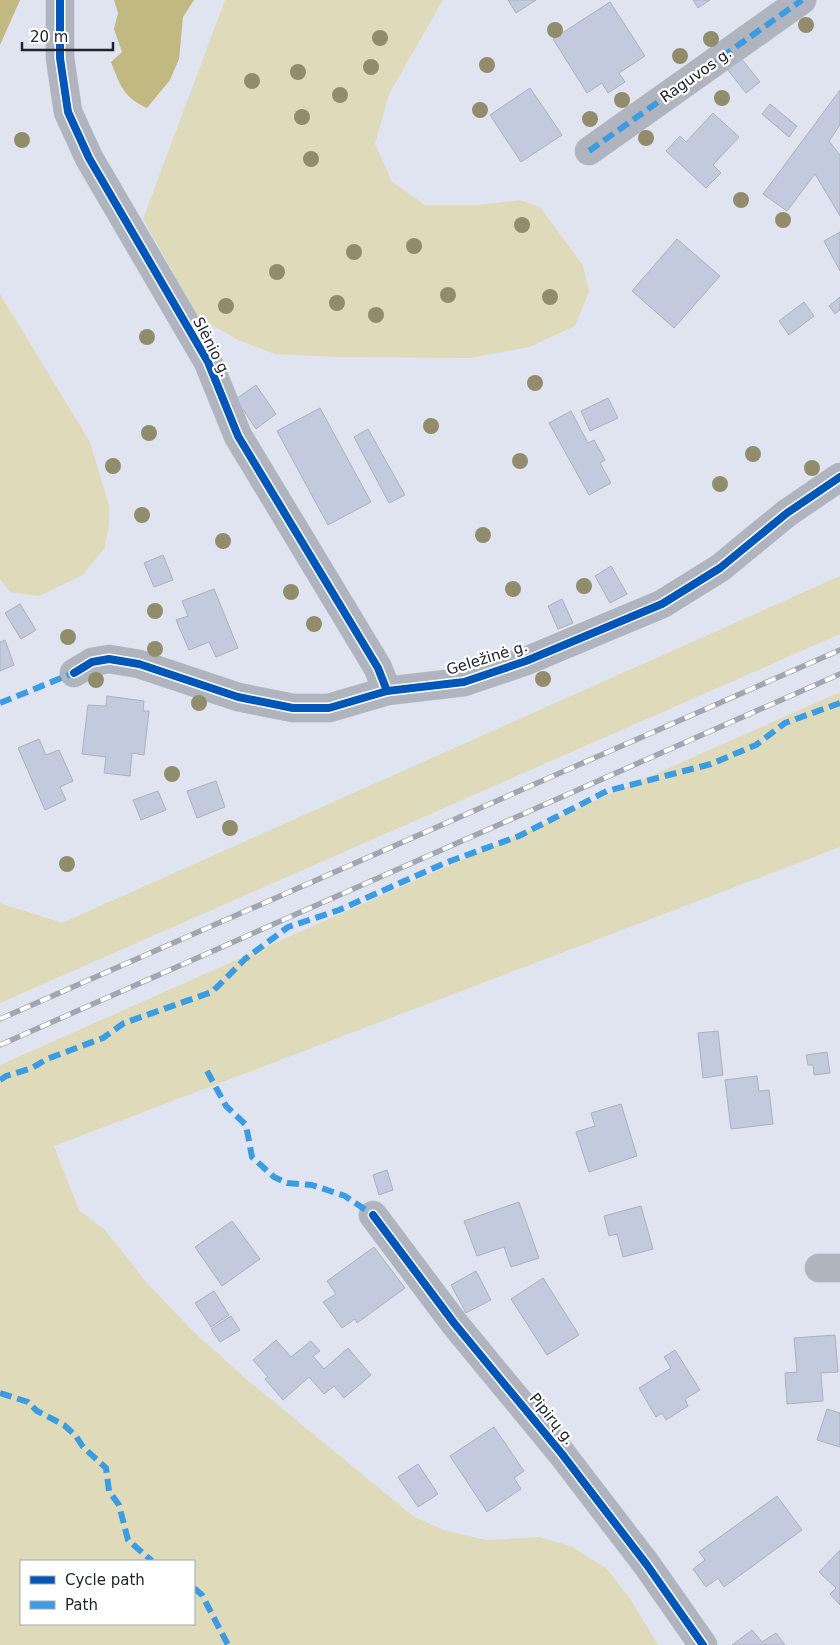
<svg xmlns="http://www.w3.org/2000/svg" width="840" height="1645" viewBox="0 0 840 1645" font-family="'DejaVu Sans',sans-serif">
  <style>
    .green { fill: #dfdab9; fill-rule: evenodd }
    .water { fill: #c2b881 }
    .building { fill: #c4cade; stroke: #adb1bb }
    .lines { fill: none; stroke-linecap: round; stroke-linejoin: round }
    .minor-casing { stroke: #bfc2cc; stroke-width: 29 }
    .minor { stroke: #b0b4bf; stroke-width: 28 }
    .rail-casing { stroke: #a2a6b0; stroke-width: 5.5 }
    .rail { stroke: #fff; stroke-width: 4; stroke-dasharray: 11; stroke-linecap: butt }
    .quiet { stroke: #3c9ce1; stroke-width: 6; stroke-dasharray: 12 6; stroke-linecap: butt }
    .cycleway-casing { stroke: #fff; stroke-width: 11 }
    .cycleway { stroke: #0057b8; stroke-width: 8 }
    .tree { fill: #918d6c }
    .labels { text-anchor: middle; stroke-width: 4.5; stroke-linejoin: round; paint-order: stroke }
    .street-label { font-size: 15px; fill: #20242c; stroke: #fff }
  </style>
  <rect width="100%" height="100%" fill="#e0e4f1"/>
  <!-- green -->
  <g class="green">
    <polygon points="225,0 443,0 389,94 375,144 392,182 425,205 477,205 520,200 540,207 583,265 589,292 575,326 529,347 470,358 337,357 275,354 238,340 198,317 143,219"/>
    <polygon points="0,294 90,442 109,506 109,524 105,547 83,575 39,596 10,592 0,579"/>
    <polygon points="840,576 840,634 0,1003 0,903 62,923"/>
    <path d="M840,692V847L54,1146L79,1210L105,1230L146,1282L194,1332L245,1378L413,1516L443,1530L486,1540L539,1537L573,1547L607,1569L631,1600L658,1645H0V1065ZM21,1561H194V1624H21Z"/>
  </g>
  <!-- water -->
  <g class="water">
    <polygon points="0,0 20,0 0,45"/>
    <path d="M114,0H194L183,17L179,59L170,80L147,108C123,97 120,85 111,62L122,52L114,29L118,13Z"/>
  </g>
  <!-- building -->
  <g class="building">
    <polygon points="508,0 536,0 516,13"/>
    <polygon points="693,0 710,0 698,8"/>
    <polygon points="610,2 645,56 619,73 625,82 608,93 602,83 587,93 553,39"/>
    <polygon points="741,58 760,82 746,93 727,69"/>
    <polygon points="530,88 562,135 521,162 490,115"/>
    <polygon points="840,90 840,125 829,141 840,155 840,216 815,174 787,211 763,194"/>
    <polygon points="770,104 797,126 789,137 762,114"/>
    <polygon points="713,113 739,137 713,165 721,173 706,188 666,151 680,136 686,142"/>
    <polygon points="840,232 840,271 824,241"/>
    <polygon points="677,239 720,276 674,328 632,291"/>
    <polygon points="840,297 840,310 835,314 829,306"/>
    <polygon points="804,302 814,316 789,335 779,321"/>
    <polygon points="256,385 276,414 256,429 236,399"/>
    <polygon points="608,398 618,418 590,431 581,411"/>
    <polygon points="320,408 371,502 328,525 277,431"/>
    <polygon points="571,411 588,443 594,440 605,460 600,463 611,483 589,495 549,423"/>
    <polygon points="368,429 405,495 389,503 354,437"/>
    <polygon points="163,555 173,580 154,587 144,563"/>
    <polygon points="611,566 627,594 610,603 595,576"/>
    <polygon points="214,589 238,648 216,657 209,642 189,650 176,620 188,616 182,601"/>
    <polygon points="562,599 573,623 558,629 548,606"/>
    <polygon points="20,604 36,630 21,639 5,613"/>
    <polygon points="5,640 14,665 0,671 0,642"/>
    <polygon points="107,696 144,701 143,711 149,711 144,755 132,753 130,776 104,773 106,757 82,754 88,705 106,706"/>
    <polygon points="39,739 46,755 59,750 73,781 60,787 66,800 45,810 18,748"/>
    <polygon points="216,781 225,807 197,818 187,791"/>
    <polygon points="158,791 166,810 141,820 133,800"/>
    <polygon points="718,1031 723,1075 703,1078 698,1033"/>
    <polygon points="827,1052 830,1073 814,1075 813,1065 808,1065 806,1055"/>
    <polygon points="757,1076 759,1091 769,1090 773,1124 731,1129 725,1080"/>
    <polygon points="621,1104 637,1156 589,1172 576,1132 595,1126 591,1113"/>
    <polygon points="387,1170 393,1190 379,1195 373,1175"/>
    <polygon points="519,1202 539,1258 511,1267 504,1247 477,1256 464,1221"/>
    <polygon points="641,1206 653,1249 623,1257 617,1234 609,1236 604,1216"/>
    <polygon points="232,1221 260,1259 222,1286 195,1247"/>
    <polygon points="374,1247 405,1288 357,1323 355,1319 342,1328 323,1302 336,1294 327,1281"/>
    <polygon points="476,1271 491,1300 466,1313 451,1285"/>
    <polygon points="543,1278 579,1335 547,1355 511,1299"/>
    <polygon points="214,1291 229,1315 211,1327 195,1303"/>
    <polygon points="231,1316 240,1330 220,1342 211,1329"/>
    <polygon points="835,1335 838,1372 821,1373 823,1401 787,1404 785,1373 797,1372 794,1338"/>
    <polygon points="276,1340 291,1357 311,1341 320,1351 313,1356 324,1369 348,1348 371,1375 344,1398 334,1386 324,1394 309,1377 283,1400 265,1379 268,1377 253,1360"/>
    <polygon points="675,1350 700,1390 685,1399 688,1406 666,1420 662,1413 656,1417 639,1388 671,1368 664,1357"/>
    <polygon points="827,1409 840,1413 840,1447 817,1440"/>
    <polygon points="494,1427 524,1471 514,1478 521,1489 487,1512 450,1456"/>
    <polygon points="418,1464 438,1494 418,1507 398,1477"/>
    <polygon points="777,1496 802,1530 724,1587 718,1578 706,1587 693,1569 705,1560 699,1552"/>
    <polygon points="840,1550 840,1605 830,1594 836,1588 819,1572"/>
    <polygon points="752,1630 762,1642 776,1633 785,1645 732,1645"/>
  </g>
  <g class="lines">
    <!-- minor casing -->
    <g class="minor-casing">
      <g id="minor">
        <polyline points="60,0 60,58 68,112 89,158 208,362 238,436 378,668 387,691"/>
        <polyline points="589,151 802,0"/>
        <polyline points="74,673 92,662 109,659 139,664 238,697 293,708 329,708 387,691 464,682 526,661 662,604 720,568 787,513 840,477"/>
        <polyline points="373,1215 454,1323 562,1454 647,1565 703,1645"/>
        <polyline points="819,1268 840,1268"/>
      </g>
    </g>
    <!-- minor -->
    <use href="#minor" class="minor"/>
    <!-- rail casing -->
    <g class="rail-casing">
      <g id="rail">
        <polyline points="0,1019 840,650"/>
        <polyline points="0,1045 840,674"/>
      </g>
    </g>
    <!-- rail -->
    <use href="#rail" class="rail"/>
    <!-- quiet -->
    <g class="quiet">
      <polyline points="589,151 802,0"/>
      <polyline points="0,703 76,672"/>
      <polyline points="207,1071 226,1106 246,1125 252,1157 274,1177 287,1183 312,1185 345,1196 373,1215"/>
      <polyline points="0,1080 6,1076 32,1068 47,1059 103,1038 124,1023 212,992 245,959 288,927 339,910 445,863 519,836 607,791 711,764 756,745 785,723 840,703"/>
      <polyline points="0,1393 28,1402 37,1411 64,1425 76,1436 83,1447 106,1468 109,1491 119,1505 128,1540 152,1561"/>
      <polyline points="194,1588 202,1595 228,1645"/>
    </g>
    <!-- cycleway casing -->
    <g class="cycleway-casing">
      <g id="cycleway">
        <polyline points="60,0 60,58 68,112 89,158 208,362 238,436 378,668 387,691"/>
        <polyline points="74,673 92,662 109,659 139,664 238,697 293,708 329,708 387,691 464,682 526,661 662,604 720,568 787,513 840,477"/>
        <polyline points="373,1215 454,1323 562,1454 647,1565 703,1645"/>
      </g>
    </g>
    <!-- cycleway -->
    <use href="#cycleway" class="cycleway"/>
  </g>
  <!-- trees -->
  <g class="tree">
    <circle cx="806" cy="25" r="8"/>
    <circle cx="555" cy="30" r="8"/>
    <circle cx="380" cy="38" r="8"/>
    <circle cx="711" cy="39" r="8"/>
    <circle cx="680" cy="56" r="8"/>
    <circle cx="487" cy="65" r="8"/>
    <circle cx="371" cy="67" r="8"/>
    <circle cx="298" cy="72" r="8"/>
    <circle cx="252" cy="81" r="8"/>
    <circle cx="340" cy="95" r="8"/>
    <circle cx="722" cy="98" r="8"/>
    <circle cx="622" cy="100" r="8"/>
    <circle cx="480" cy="110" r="8"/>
    <circle cx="302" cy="117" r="8"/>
    <circle cx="590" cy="119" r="8"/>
    <circle cx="646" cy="138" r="8"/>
    <circle cx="22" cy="140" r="8"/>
    <circle cx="311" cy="159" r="8"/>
    <circle cx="741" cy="200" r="8"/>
    <circle cx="783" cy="220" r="8"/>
    <circle cx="522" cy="225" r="8"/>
    <circle cx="414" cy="246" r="8"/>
    <circle cx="354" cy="252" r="8"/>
    <circle cx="277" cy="272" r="8"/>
    <circle cx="448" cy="295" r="8"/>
    <circle cx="550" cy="297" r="8"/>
    <circle cx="337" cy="303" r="8"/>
    <circle cx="226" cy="306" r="8"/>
    <circle cx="376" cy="315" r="8"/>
    <circle cx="147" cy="337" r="8"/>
    <circle cx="535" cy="383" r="8"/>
    <circle cx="431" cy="426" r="8"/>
    <circle cx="149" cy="433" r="8"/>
    <circle cx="753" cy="454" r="8"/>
    <circle cx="520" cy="461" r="8"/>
    <circle cx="113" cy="466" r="8"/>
    <circle cx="812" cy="468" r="8"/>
    <circle cx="720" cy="484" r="8"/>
    <circle cx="142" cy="515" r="8"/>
    <circle cx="483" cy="535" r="8"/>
    <circle cx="223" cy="541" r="8"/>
    <circle cx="584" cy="586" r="8"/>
    <circle cx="513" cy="589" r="8"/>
    <circle cx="291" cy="592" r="8"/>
    <circle cx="155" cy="611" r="8"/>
    <circle cx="314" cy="624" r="8"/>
    <circle cx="68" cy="637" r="8"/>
    <circle cx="155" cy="649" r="8"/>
    <circle cx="543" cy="679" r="8"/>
    <circle cx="96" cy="680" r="8"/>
    <circle cx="199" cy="703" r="8"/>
    <circle cx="172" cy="774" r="8"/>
    <circle cx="230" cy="828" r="8"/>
    <circle cx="67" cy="864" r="8"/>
  </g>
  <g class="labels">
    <!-- street labels -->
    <g class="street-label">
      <text transform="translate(696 75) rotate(-35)" y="5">Raguvos g.</text>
      <text transform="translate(212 347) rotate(63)" y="5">Slėnio g.</text>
      <text transform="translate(487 658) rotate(-17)" y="5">Geležinė g.</text>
      <text transform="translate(552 1419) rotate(51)" y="5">Pipirų g.</text>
    </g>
  </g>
  <!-- legend -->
  <rect x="20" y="1560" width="175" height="65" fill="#ffffff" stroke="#a6a7ab"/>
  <rect x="30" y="1576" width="25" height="8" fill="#0057b8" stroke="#a6a7ab"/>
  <text x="65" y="1585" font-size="15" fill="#20242c">Cycle path</text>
  <rect x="30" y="1601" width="25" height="8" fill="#3c9ce1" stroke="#a6a7ab"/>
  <text x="65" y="1610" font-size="15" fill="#20242c">Path</text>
  <!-- scale -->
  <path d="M22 42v8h91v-8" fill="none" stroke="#20242c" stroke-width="2.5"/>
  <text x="30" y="42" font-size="15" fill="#20242c" stroke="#ffffff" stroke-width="4" paint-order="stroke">20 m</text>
</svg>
